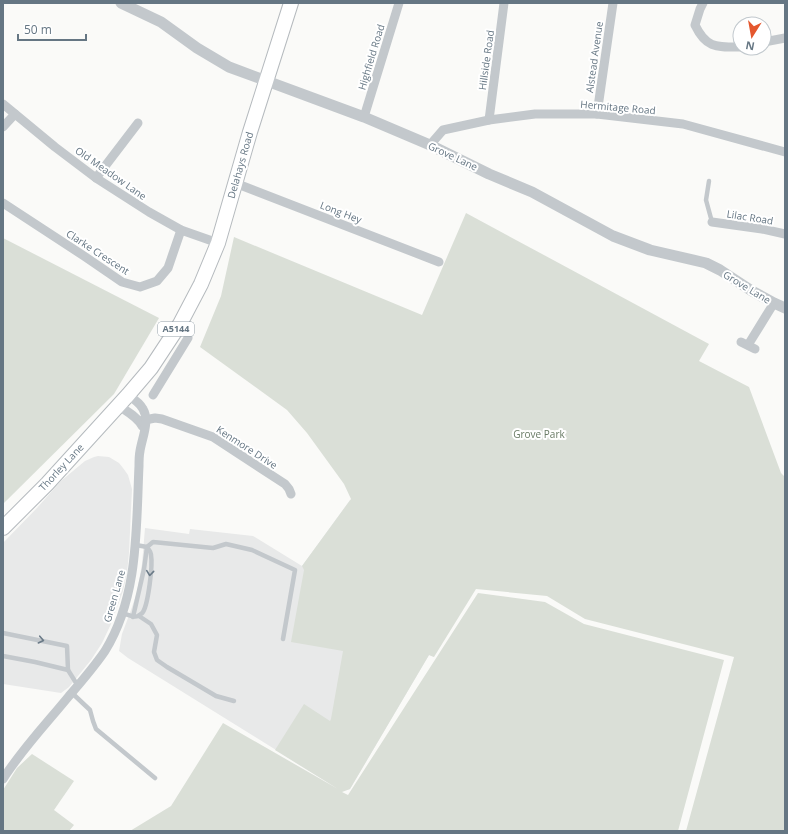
<svg xmlns="http://www.w3.org/2000/svg" width="788" height="834" viewBox="0 0 788 834" font-family="'Open Sans',sans-serif">
  <style>
    .built { fill: #e8e9e9 }
    .green { fill: #dadfd7 }
    .lines { fill: none; stroke-linecap: round; stroke-linejoin: round }
    .primary-casing { stroke: #b5babe; stroke-width: 16 }
    .service { stroke: #c3c8cc; stroke-width: 4.5 }
    .minor { stroke: #c3c8cc; stroke-width: 9 }
    .tertiary { stroke: #c3c8cc; stroke-width: 11 }
    .primary { stroke: #fff; stroke-width: 14 }
    .oneway { stroke: #6a7a87 }
    .labels { text-anchor: middle; stroke-width: 4; stroke-linejoin: round; paint-order: stroke }
    .shield { fill: #fff; stroke: #939fa8; stroke-width: 1 }
    .shield-label { font-size: 9px; font-weight: bold; fill: #657683 }
    .street-label { font-size: 10px; fill: #657683; stroke: #fff }
    .park-label { font-size: 10px; fill: #687a64; stroke: #fff }
  </style>
  <rect width="100%" height="100%" fill="#fafaf8"/>
  <!-- built -->
  <g class="built">
    <polygon points="98,456 109,457 119,463 123,468 128,475 132,489 129,553 127,573 123,591 111,624 102,643 91,660 69,687 61,693 3,684 3,543 37,508 61,481 85,461 94,457"/>
    <polygon points="350,500 434,657 429,655 350,789 342,791 128,658 119,651 122,634 131,610 137,592 142,564 145,528 189,534 190,529 253,536 302,566"/>
  </g>
  <!-- green -->
  <g class="green">
    <polygon points="466,213 709,344 699,361 749,387 781,473 785,477 785,831 686,831 734,657 585,619 547,596 476,589 434,657 429,655 350,789 342,792 348,795 478,593 545,602 584,624 724,660 678,831 130,831 171,806 223,723 338,789 275,750 304,704 330,721 331,719 343,651 291,642 304,570 302,566 351,499 344,484 307,433 287,410 200,347 221,296 234,237 422,315"/>
    <polygon points="3,238 159,318 114,394 3,504"/>
    <polygon points="32,754 74,781 54,810 74,825 69,831 3,831 3,790 17,768"/>
  </g>
  <g class="lines">
    <!-- primary casing -->
    <g class="primary-casing">
      <polyline id="primary" points="3,528 47,484 128,395 151,368 180,324 201,284 218,243 250,132 291,3"/>
    </g>
    <!-- service -->
    <g class="service">
      <polyline points="709,181 706,200 712,222"/>
      <path d="M122,613C127,614 133,618 138,616C139,615 142,614 143,612C148,604 153,566 151,555C151,552 149,550 147,547L136,545"/>
      <polyline points="139,616 151,624 157,635 154,652 157,660 167,667 216,696 234,701"/>
      <polyline points="133,617 144,569 147,547 153,542 213,548 226,544 252,550 295,570 283,639"/>
      <polyline points="3,633 67,646 68,670 35,662 3,656"/>
      <polyline points="68,670 78,686"/>
      <polyline points="72,693 90,710 93,721 96,729 155,778"/>
    </g>
    <!-- minor -->
    <g class="minor">
      <path d="M703,3L700,9L695,25C706,48 716,47 740,47"/>
      <polyline points="764,42 785,38"/>
      <polyline points="3,104 55,147 96,178 149,212 181,230 218,243"/>
      <polyline points="597,114 613,3"/>
      <polyline points="364,117 399,3"/>
      <polyline points="489,120 504,3"/>
      <polyline points="3,127 15,114"/>
      <polyline points="430,145 443,130 489,120 535,114 597,114 683,124 785,152"/>
      <polyline points="96,178 138,123"/>
      <polyline points="235,183 439,262"/>
      <polyline points="3,203 84,256 122,282 140,287 157,281 168,268 181,230"/>
      <polyline points="712,222 762,229 785,234"/>
      <polyline points="741,342 755,349"/>
      <polyline points="748,345 774,303"/>
      <polyline points="153,395 188,338 188,331 180,324"/>
      <path d="M119,406C126,411 138,417 142,426"/>
      <polyline points="140,421 155,418 162,419 213,437 285,484 289,489 291,494"/>
      <path d="M3,779C22,749 47,723 69,696C82,681 94,667 105,651C139,596 136,528 139,466C139,461 139,456 140,451C142,438 150,421 143,409C140,403 134,399 128,395"/>
    </g>
    <!-- tertiary -->
    <polyline class="tertiary" points="121,3 161,22 197,48 229,67 364,117 430,145 489,174 532,192 613,236 650,250 706,263 720,270 752,291 774,303 785,308"/>
    <!-- primary -->
    <use href="#primary" class="primary"/>
  </g>
  <!-- one-way arrows -->
  <defs><path id="oneway-chevron" d="M-2-3.5L2.5 0L-2 3.5" fill="none" stroke-width="1.6" stroke-linecap="round" stroke-linejoin="round"/></defs>
  <g class="oneway">
    <use href="#oneway-chevron" transform="translate(150 573) rotate(96)"/>
    <use href="#oneway-chevron" transform="translate(41 640) rotate(12)"/>
  </g>
  <g class="labels">
    <!-- shield labels -->
    <rect class="shield" x="158" y="322" width="36" height="14" rx="3"/>
    <g class="shield-label">
      <text x="176" y="332">A5144</text>
    </g>
    <!-- street labels -->
    <g class="street-label">
      <text transform="translate(371 57) rotate(-73)" y="4">Highfield Road</text>
      <text transform="translate(594 57) rotate(-82)" y="4">Alstead Avenue</text>
      <text transform="translate(486 60) rotate(-82)" y="4">Hillside Road</text>
      <text transform="translate(618 107) rotate(5)" y="4">Hermitage Road</text>
      <text transform="translate(453 156) rotate(25)" y="4">Grove Lane</text>
      <text transform="translate(240 165) rotate(-74)" y="4">Delahays Road</text>
      <text transform="translate(111 173) rotate(35)" y="4">Old Meadow Lane</text>
      <text transform="translate(341 212) rotate(21)" y="4">Long Hey</text>
      <text transform="translate(750 217) rotate(9)" y="4">Lilac Road</text>
      <text transform="translate(98 252) rotate(33)" y="4">Clarke Crescent</text>
      <text transform="translate(747 287) rotate(31)" y="4">Grove Lane</text>
      <text transform="translate(247 447) rotate(33)" y="4">Kenmore Drive</text>
      <text transform="translate(61 467) rotate(-47)" y="4">Thorley Lane</text>
      <text transform="translate(114 596) rotate(-74)" y="4">Green Lane</text>
    </g>
    <!-- park labels -->
    <g class="park-label">
      <text x="539" y="438">Grove Park</text>
    </g>
  </g>
  <!-- border -->
  <rect width="788" height="834" fill="none" stroke="#657683" stroke-width="8"/>
  <!-- north arrow -->
  <g transform="translate(752 36) rotate(191)"><circle r="19" fill="#ffffff" stroke="#c1c8cd"/>
  <path d="M0-3L7 15L0 10L-7 15Z" fill="#e4572e"/>
  <text y="-6" font-size="11" font-weight="bold" text-anchor="middle" fill="#657683">N</text>
  </g>
  <!-- scale -->
  <path d="M18 34v6h68v-6" fill="none" stroke="#657683" stroke-width="2"/>
  <text x="24" y="34" font-size="12" fill="#657683" stroke="#ffffff" stroke-width="3" paint-order="stroke">50 m</text>
</svg>
